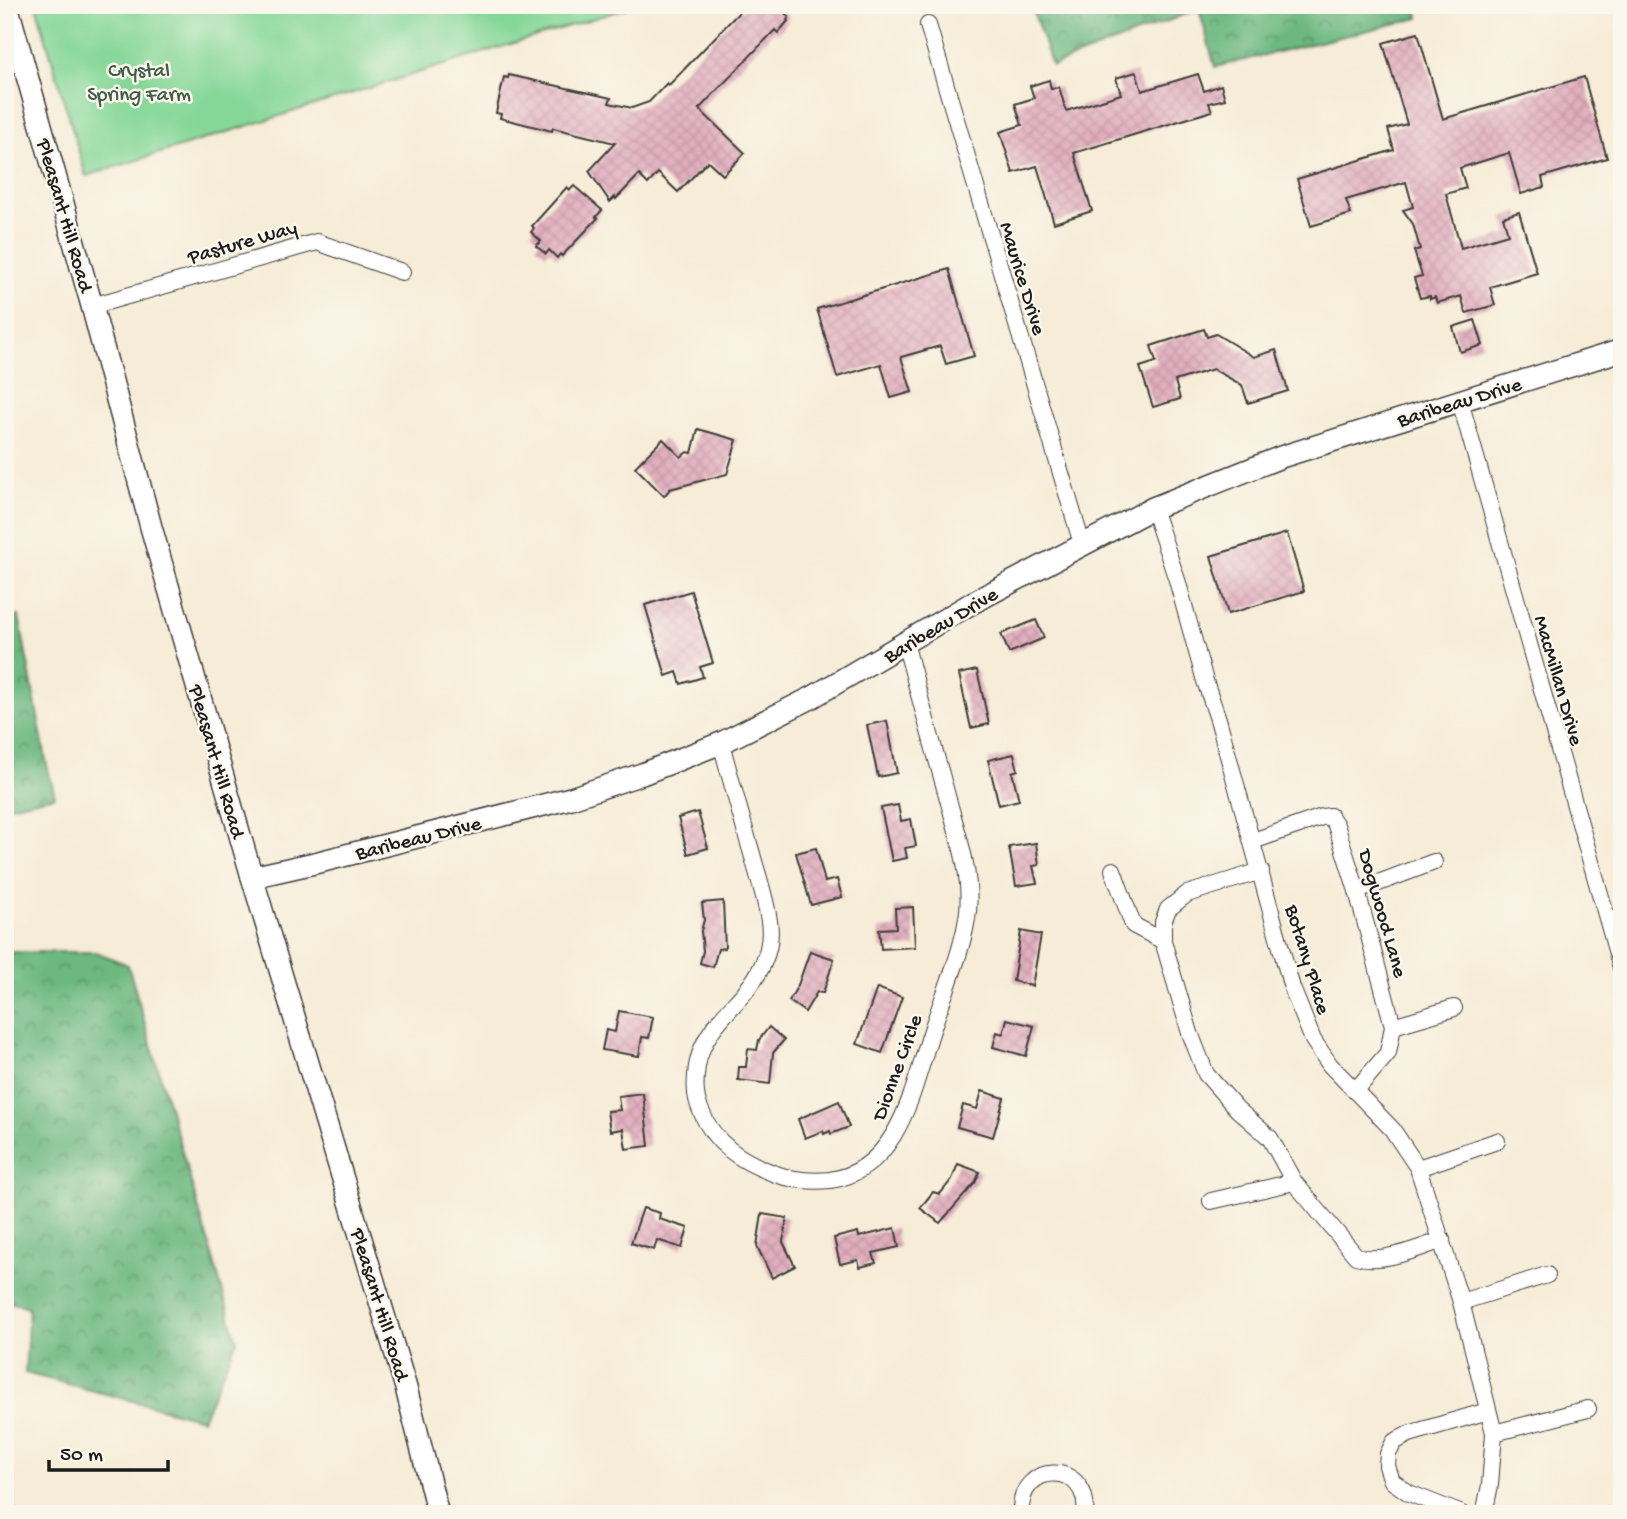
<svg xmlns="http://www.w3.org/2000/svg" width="1627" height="1519" viewBox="0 0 1627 1519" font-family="'Gochi Hand',sans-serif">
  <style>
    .forest { fill: url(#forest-crowns); stroke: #446a4e; stroke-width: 2 }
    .park { fill: #85d798; stroke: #507a5a; stroke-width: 2 }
    .building { fill: url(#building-cross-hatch) }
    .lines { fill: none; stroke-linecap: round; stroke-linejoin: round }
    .minor-casing { stroke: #3d3b38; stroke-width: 18 }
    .tertiary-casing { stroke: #3d3b38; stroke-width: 24 }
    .minor { stroke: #fff; stroke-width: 16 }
    .tertiary { stroke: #fff; stroke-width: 21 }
    .labels { text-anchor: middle; stroke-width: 5; stroke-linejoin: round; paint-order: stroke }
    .park-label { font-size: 21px; fill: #415d47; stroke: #fbf7ec }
    .street-label { font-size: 21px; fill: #1c1c1c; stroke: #fbf7ec }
  </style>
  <defs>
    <pattern id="forest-crowns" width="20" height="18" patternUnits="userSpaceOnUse" patternTransform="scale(1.75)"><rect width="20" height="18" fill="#6cb880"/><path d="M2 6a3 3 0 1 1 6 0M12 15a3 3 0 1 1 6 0" fill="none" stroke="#589568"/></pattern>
    <pattern id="building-cross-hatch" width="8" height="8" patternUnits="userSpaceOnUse" patternTransform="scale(1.75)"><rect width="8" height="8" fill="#e2afbf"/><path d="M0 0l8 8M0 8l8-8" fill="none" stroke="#c196a4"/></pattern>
  </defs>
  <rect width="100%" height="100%" fill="#fbf7ec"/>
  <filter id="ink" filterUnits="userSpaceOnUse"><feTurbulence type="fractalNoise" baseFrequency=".0143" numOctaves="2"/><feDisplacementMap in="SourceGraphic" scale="14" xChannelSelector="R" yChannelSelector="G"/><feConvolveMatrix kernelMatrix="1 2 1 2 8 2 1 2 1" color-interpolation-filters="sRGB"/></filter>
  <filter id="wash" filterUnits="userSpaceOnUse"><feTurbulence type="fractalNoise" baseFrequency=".00686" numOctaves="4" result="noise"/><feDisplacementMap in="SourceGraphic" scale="28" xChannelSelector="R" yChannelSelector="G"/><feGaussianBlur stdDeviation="1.57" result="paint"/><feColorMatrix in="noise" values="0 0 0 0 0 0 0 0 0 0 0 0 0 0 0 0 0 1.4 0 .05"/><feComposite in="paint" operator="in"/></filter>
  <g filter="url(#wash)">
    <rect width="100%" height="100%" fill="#f6ecd7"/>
    <!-- forest -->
    <g class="forest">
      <polygon points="1031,5 1416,5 1419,18 1215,67 1199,9 1052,66"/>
      <polygon points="5,616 19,616 47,765 55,796 5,807"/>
      <polygon points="5,952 96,952 128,965 237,1341 202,1419 25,1373 29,1307 5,1301"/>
    </g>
    <!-- park -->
    <polygon class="park" points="36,5 637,5 86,176"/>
    <g id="blocks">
      <!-- building -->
      <g class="building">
        <polygon points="746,5 777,5 789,17 787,20 788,21 778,33 775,30 699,109 745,153 723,175 708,161 678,192 658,173 648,184 639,175 616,199 615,197 610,202 589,171 615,143 553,128 552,131 500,118 501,114 496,113 504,77 508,78 509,75 611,98 609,103 632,108 649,102 667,83 669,85"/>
        <polygon points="1418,33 1443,119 1584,77 1607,158 1542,177 1544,187 1521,194 1509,153 1460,168 1466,188 1446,194 1461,248 1508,234 1503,217 1519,212 1537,273 1490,287 1495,305 1466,313 1461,296 1437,303 1435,297 1430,299 1430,296 1420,298 1414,278 1422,276 1414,251 1420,249 1413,224 1403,210 1413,207 1406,182 1346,200 1351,214 1311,226 1297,179 1394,150 1388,129 1407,124 1383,43"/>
        <polygon points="1136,72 1142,91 1198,74 1204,91 1221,85 1225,99 1209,103 1212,111 1074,153 1092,211 1054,223 1037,166 1013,173 1000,132 1022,125 1015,104 1034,98 1030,86 1049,80 1051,89 1059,87 1066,111 1121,94 1116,78"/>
        <polygon points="574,186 602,210 596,217 598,218 562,256 560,254 557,258 549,250 546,254 536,246 541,241 531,232 534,228 532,226 567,187 570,190"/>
        <polygon points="949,269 974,356 946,364 940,346 901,357 912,392 891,398 881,364 837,377 817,309"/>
        <polygon points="1475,320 1483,345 1460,352 1453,327"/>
        <polygon points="1204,329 1207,337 1216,334 1254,357 1276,350 1288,391 1248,403 1242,385 1213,369 1175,381 1180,399 1153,407 1140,367 1156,362 1151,346"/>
        <polygon points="698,429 737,440 727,474 670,489 664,496 635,467 663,439 681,457 687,452 692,453"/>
        <polygon points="1287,533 1304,591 1228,614 1211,556"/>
        <polygon points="691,591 713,663 700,667 703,677 681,684 677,672 666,676 645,605"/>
        <polygon points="1036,620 1044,638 1009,653 1001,634"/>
        <polygon points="977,670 989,724 971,728 959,674"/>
        <polygon points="887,721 897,773 878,777 867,725"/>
        <polygon points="1014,754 1018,770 1012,772 1019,800 999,805 988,760"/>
        <polygon points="898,805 901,821 911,819 916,846 905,848 907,858 892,861 881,808"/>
        <polygon points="698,812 708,848 688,854 678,818"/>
        <polygon points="1036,843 1039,865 1033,866 1037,883 1016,886 1009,847"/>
        <polygon points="816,848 825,882 837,879 842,897 811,905 796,853"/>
        <polygon points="723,901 725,948 718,949 713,967 700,963 703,951 701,931 704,920 702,903"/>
        <polygon points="913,907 915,947 881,949 879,929 896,928 895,908"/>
        <polygon points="1021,931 1041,935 1032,986 1013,981"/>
        <polygon points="810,951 834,959 823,993 817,992 805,1012 789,1001 798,985"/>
        <polygon points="877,988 902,997 882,1053 857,1044"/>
        <polygon points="619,1011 653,1017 649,1038 642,1037 639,1056 602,1050 606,1030 615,1032"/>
        <polygon points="1007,1019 1034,1026 1026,1056 993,1047 997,1032 1003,1034"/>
        <polygon points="769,1027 784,1040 773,1053 770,1084 738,1080 739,1067 746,1067 748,1049 757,1050 759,1040"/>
        <polygon points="982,1091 1004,1098 993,1137 957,1127 963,1105 977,1109"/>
        <polygon points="643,1093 649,1146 626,1149 623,1129 610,1131 607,1111 620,1110 618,1096"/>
        <polygon points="839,1101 849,1127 831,1134 830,1131 824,1134 823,1131 805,1138 798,1119"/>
        <polygon points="958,1164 980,1172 975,1183 940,1223 920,1208 933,1192 940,1194 952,1179"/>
        <polygon points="643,1208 660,1213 659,1219 688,1228 682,1248 657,1240 654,1250 631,1243"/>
        <polygon points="762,1214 787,1218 783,1242 795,1266 772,1278 757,1246"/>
        <polygon points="895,1228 899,1247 873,1253 876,1263 860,1267 858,1260 840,1264 834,1238 858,1232 859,1237"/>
      </g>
    </g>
  </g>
  <g filter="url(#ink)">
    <use href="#blocks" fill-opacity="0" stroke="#3d3b38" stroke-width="2"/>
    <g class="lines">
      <!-- minor casing -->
      <g class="minor-casing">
        <g id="minor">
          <polyline points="928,25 1082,544"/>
          <polyline points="92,306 317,242 402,272"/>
          <polyline points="1460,401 1622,971"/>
          <polyline points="1153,508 1177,580 1205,681 1218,719 1292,988 1313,1040 1330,1065 1392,1129 1418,1168 1461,1302 1494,1433 1490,1485 1484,1514"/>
          <path d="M721,743C731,780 741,817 752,854C758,876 766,899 769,921C771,934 769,949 764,961C748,1003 706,1017 697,1066C695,1082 694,1096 701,1111C714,1144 741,1161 773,1173C791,1180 810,1182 830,1180C901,1170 914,1083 933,1027C945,991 964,948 968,911C972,871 956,830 946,792C932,742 918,692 905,642"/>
          <polyline points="1253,841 1322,817 1330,816 1336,825 1357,891 1393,1026 1388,1053 1355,1091"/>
          <polyline points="1113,870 1133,925 1163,941"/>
          <path d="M1261,871L1187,894L1168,909L1163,922V941L1190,1033L1206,1074L1237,1109L1270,1138L1294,1182L1356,1256C1382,1264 1417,1249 1442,1240"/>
          <polyline points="1357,891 1434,862"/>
          <polyline points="1393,1026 1454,1008"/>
          <polyline points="1418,1168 1497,1141"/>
          <polyline points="1211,1201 1294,1182"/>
          <polyline points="1461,1302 1547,1275"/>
          <polyline points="1494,1433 1588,1409"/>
          <path d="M1021,1514C1018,1459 1091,1461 1085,1514"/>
          <polyline points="1462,1514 1409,1493 1392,1481 1387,1466 1388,1454 1394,1442 1409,1434 1488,1411"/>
        </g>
      </g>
      <!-- tertiary casing -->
      <g class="tertiary-casing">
        <g id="tertiary">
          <polyline points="7,5 92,306 151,527 252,877 406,1388 438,1514"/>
          <polyline points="252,877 319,862 571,798 642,774 721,743 811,698 972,603 1153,508 1281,457 1622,350"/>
        </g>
      </g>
      <!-- minor -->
      <use href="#minor" class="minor"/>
      <!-- tertiary -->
      <use href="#tertiary" class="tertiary"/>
    </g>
  </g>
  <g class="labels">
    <!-- park labels -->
    <g class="park-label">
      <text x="139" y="76">Crystal<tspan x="139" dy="24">Spring Farm</tspan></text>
    </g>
    <!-- street labels -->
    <g class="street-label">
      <text transform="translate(66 215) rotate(74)" y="7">Pleasant Hill Road</text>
      <text transform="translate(242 241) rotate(-16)" y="7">Pasture Way</text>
      <text transform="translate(1024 278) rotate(73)" y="7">Maurice Drive</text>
      <text transform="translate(1459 401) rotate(-17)" y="7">Baribeau Drive</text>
      <text transform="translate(940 624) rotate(-31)" y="7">Baribeau Drive</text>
      <text transform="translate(1560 680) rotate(74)" y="7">MacMillan Drive</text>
      <text transform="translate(218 761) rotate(74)" y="7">Pleasant Hill Road</text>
      <text transform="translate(418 837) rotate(-14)" y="7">Baribeau Drive</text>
      <text transform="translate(1384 913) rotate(74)" y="7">Dogwood Lane</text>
      <text transform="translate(1309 959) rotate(73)" y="7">Botany Place</text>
      <text transform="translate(896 1067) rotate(-70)" y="7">Dionne Circle</text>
      <text transform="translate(381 1304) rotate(73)" y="7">Pleasant Hill Road</text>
    </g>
  </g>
  <!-- margin -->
  <rect width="1627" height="1519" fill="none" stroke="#fbf7ec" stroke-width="28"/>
  <!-- scale -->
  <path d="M49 1460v10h119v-10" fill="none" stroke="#1c1c1c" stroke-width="3.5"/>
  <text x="60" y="1460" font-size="21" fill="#1c1c1c" stroke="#fbf7ec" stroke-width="5" paint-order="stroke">50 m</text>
</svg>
